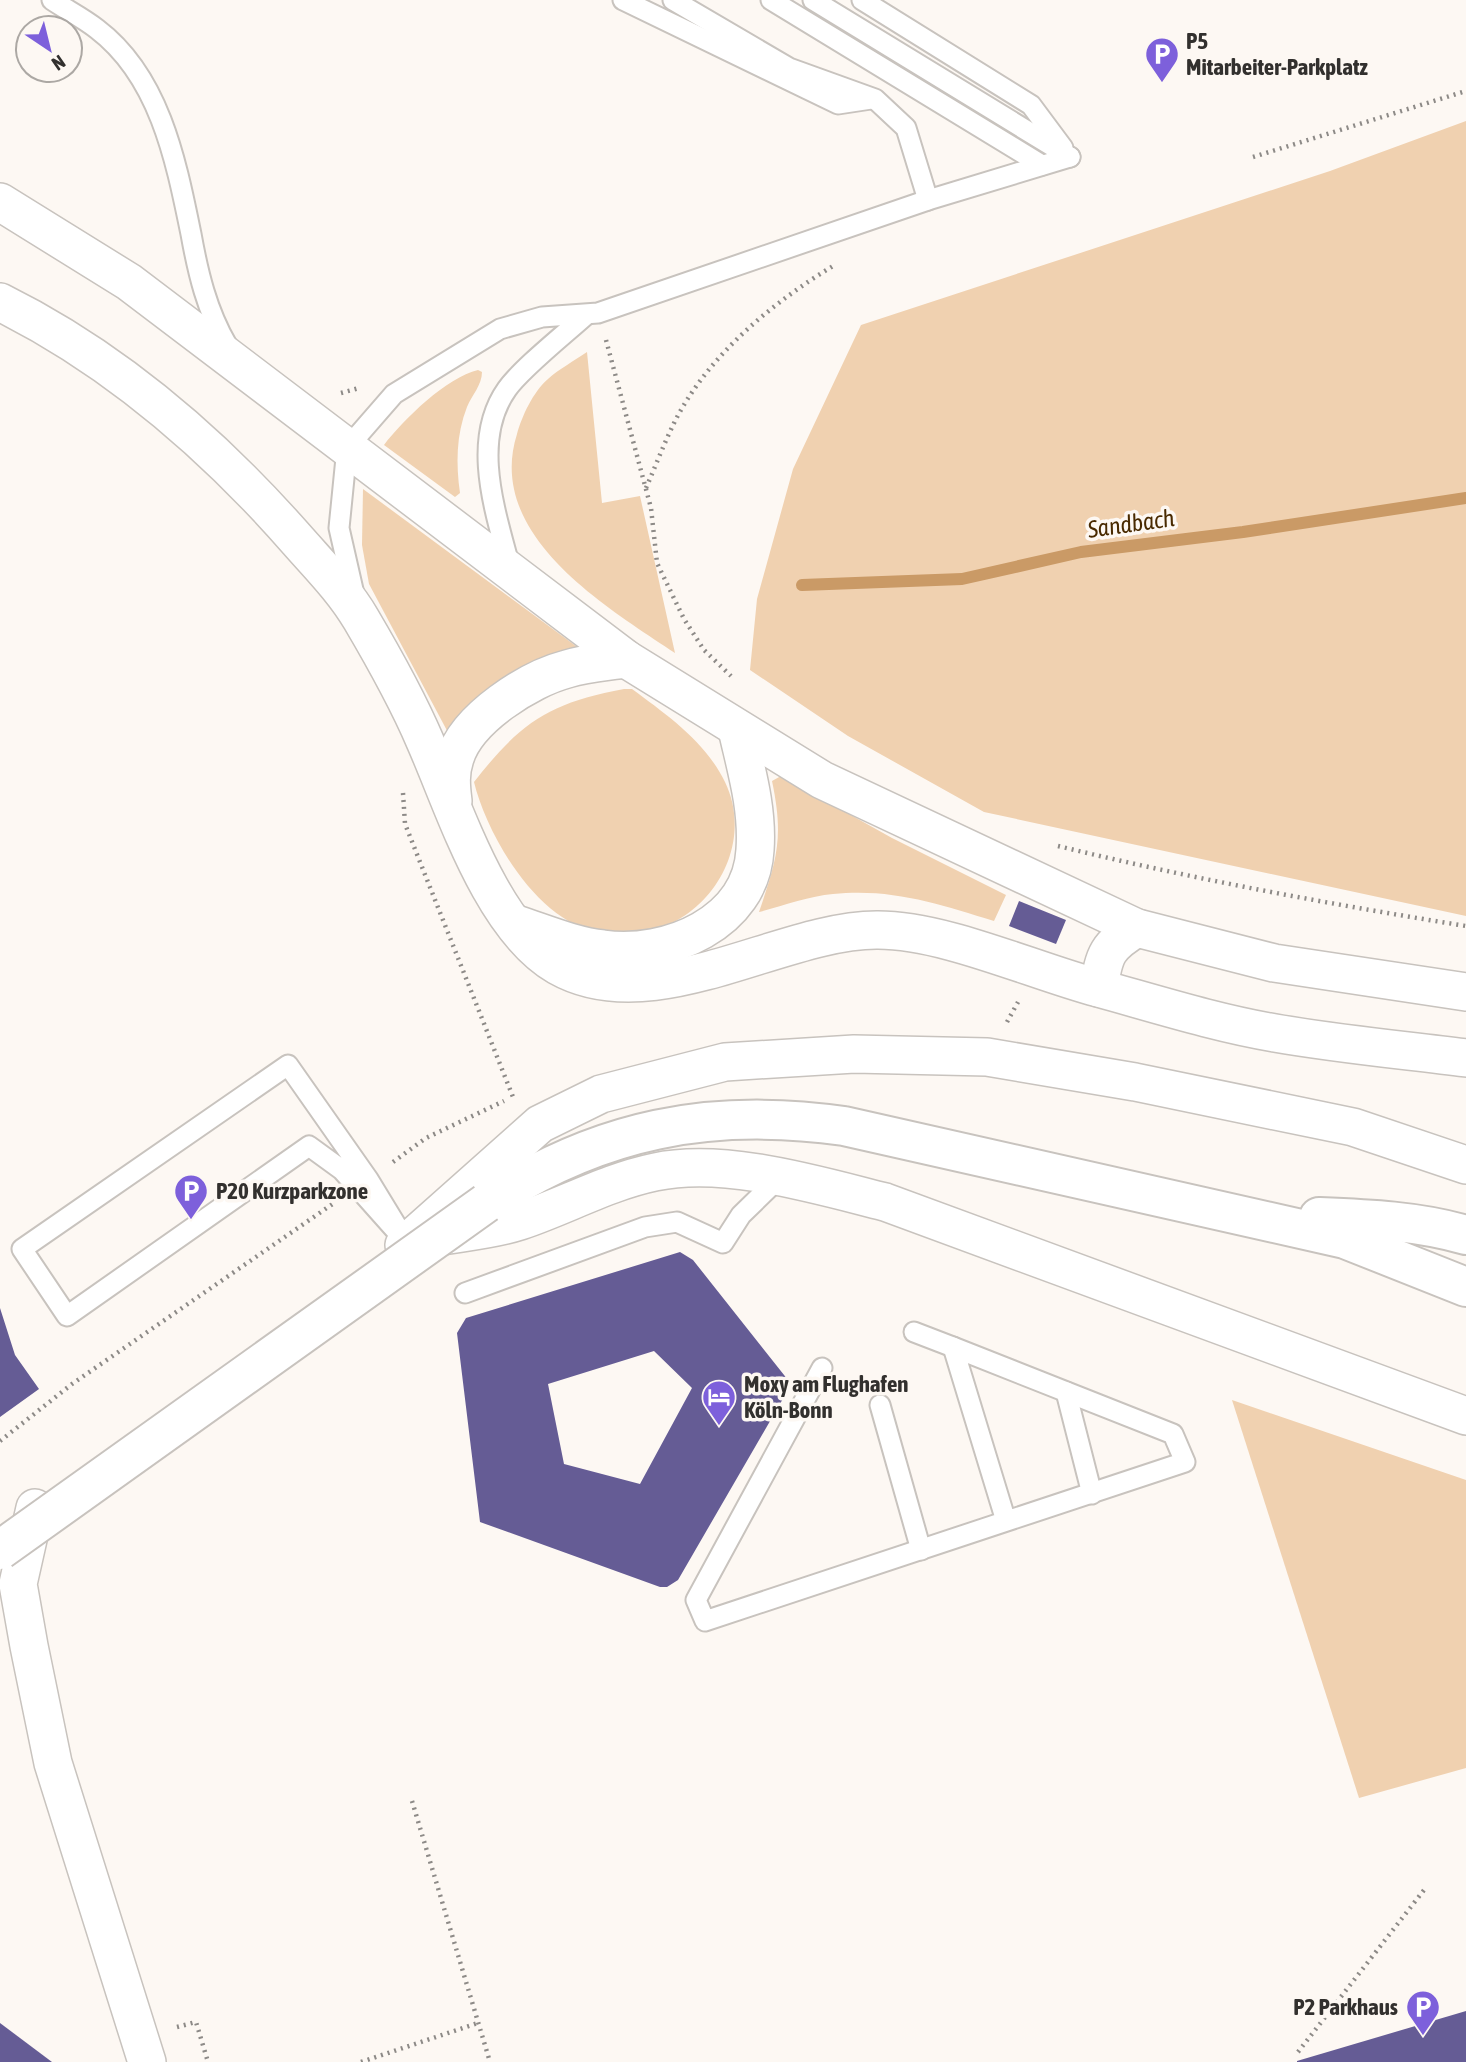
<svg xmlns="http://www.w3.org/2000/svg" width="1466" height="2062" viewBox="0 0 1466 2062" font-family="'Asap Condensed',sans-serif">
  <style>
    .green { fill: #f0d1b0 }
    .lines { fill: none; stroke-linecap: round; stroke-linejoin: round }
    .stream { stroke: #ca9a66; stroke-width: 12 }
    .building { fill: #655c95; fill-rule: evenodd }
    .service-casing { stroke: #c8c3be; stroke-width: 23 }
    .minor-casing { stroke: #c8c3be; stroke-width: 40 }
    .tertiary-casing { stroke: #c8c3be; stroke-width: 42 }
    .path { stroke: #8d8a87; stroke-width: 4.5; stroke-dasharray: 2 5; stroke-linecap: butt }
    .service { stroke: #fff; stroke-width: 19 }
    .minor { stroke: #fff; stroke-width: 37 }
    .tertiary { stroke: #fff; stroke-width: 38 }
    .tertiary-bridge-casing { stroke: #c8c3be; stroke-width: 42; stroke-linecap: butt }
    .tertiary-bridge { stroke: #fff; stroke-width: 38 }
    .labels { text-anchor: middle; stroke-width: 7; stroke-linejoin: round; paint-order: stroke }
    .poi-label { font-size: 23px; font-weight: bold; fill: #32302e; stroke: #fdf8f3; text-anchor: start }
    .water-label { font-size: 24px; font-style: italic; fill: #492a00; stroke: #fdf8f3 }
  </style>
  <rect width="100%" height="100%" fill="#fdf8f3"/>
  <!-- green -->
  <g class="green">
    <polygon points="1466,121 1466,916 984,812 848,736 750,670 757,599 793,469 861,325 1330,171"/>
    <path d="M587,352L602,503L640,496L675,653C605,606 485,535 517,434C522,416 533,392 548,379C559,369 574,361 587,352Z"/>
    <path d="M478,370L482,372C482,385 472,395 467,407C456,435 456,464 460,493L455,497L384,445C403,420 447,377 478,370Z"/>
    <polygon points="363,489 584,652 452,740 369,584 362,545"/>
    <path d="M624,689H632C667,715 705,741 725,782C755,844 712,919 645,932C632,935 614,934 602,932C540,927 487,836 474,782C521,722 549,703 624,689Z"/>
    <path d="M781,776L892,838L1006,895L994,921C939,904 892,888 833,894C809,896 783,906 759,912C777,859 784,838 772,781Z"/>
    <polygon points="1232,1400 1466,1480 1466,1768 1359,1798"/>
  </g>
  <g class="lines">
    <!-- stream -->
    <polyline class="stream" points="802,585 962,579 1081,552 1243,532 1466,498"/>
  </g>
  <!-- building -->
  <g class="building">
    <polygon points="1019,901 1066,920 1056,944 1009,926"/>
    <path d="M680,1252L693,1260L788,1380V1390L678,1580L667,1587H660L480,1522L457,1333L466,1318ZM654,1351L692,1388L640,1484L564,1464L548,1384Z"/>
    <polygon points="0,1308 15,1355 39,1389 0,1417"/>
    <polygon points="1466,2011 1466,2062 1297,2062 1297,2061"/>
    <polygon points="0,2023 52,2062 0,2062"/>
  </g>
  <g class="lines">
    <!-- service casing -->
    <g class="service-casing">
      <g id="service">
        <path d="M52,0C67,10 83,18 97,29C160,77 176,161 191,234C198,273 207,311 227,345"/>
        <polyline points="623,0 838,104 871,99"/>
        <polyline points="673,0 789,68 875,99 906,128 928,200"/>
        <polyline points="771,0 1042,165"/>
        <polyline points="813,0 1070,157"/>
        <polyline points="862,0 1031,105 1063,148"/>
        <path d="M510,568C496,513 470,441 507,389C522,368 565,334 586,315"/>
        <polyline points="354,594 339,528 347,448 394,394 500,329 542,317 598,313 928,200 1070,157"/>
        <polygon points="288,1065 368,1179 407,1243 342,1170 309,1146 67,1316 22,1249"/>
        <polyline points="465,1293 645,1227 677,1222 723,1243 741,1215 778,1179"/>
        <polyline points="914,1332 953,1347"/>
        <polyline points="822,1368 696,1600 705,1621 1185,1462 1173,1434 953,1347 1006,1521"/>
        <polyline points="1066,1392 1092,1494"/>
        <polyline points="880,1405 921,1550"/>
      </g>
    </g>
    <!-- minor casing -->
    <g class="minor-casing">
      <g id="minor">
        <polyline points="0,202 129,282 626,659 822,780 1137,928 1274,963 1466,992"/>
        <path d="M0,302C115,359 214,445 298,541C320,566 344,590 361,619C384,658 407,699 425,741C455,809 491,927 558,966C653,1020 782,929 878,930C944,930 1031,970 1098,988C1156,1004 1216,1023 1275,1033C1338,1044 1403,1050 1466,1058"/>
        <path d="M453,801C451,786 450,773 455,758C467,718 529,679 567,669C586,663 606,662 626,659"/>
        <path d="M516,924C544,933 574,946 603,949C668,958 751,923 755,850C758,808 746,769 737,729"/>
        <path d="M1099,988C1104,954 1107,946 1137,928"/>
        <path d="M436,1237C463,1232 493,1230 520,1221C565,1206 607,1182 655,1172C725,1157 817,1185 885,1202L1466,1416"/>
        <polyline points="404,1245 540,1124 601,1094 725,1062 854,1054 987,1057 1135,1082 1353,1127 1466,1165"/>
        <polyline points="35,1508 18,1584 29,1646 53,1763 147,2062"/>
      </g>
    </g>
    <!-- tertiary casing -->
    <g class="tertiary-casing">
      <g id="tertiary">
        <path d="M486,1203C599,1129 710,1107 844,1126L1345,1239L1466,1287"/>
        <path d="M1319,1217C1368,1219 1418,1221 1466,1235"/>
      </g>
    </g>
    <!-- path -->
    <g class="path">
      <polyline points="1253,157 1466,91"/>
      <polyline points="606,340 651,508 657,563 684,619 704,650 731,676"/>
      <polyline points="341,393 359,388"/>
      <path d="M646,488C656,465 665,441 676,419C710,354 772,303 833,266"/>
      <polyline points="403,793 405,824 513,1097"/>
      <path d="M1058,846C1193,879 1329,904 1466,926"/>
      <polyline points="1007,1022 1018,1002"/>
      <polyline points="393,1162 426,1138 504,1101"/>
      <polyline points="0,1441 72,1384 334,1203"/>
      <polyline points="412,1801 490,2062"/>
      <polyline points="177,2027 196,2022 208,2062"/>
      <polyline points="1298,2052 1424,1890"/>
      <polyline points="361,2062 478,2023"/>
    </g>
    <!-- service -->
    <use href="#service" class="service"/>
    <!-- minor -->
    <use href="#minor" class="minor"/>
    <!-- tertiary -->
    <use href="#tertiary" class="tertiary"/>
    <!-- tertiary-bridge casing -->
    <g class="tertiary-bridge-casing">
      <polyline id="tertiary-bridge" points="0,1550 486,1203"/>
    </g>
    <!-- tertiary-bridge -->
    <use href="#tertiary-bridge" class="tertiary-bridge"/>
  </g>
  <!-- icons -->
  <defs>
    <g id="parking-pin" transform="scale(1.75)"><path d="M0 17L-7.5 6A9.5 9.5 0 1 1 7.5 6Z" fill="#7d60db" stroke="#fdf8f3"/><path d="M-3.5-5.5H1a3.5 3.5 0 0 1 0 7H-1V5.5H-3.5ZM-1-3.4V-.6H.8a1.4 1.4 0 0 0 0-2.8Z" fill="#fff"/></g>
    <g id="hotel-pin" transform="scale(1.75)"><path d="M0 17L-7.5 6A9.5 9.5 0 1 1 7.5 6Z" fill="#7d60db" stroke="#fdf8f3"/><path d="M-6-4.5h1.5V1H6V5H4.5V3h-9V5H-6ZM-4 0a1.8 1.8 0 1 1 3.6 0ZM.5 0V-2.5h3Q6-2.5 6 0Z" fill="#fff"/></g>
  </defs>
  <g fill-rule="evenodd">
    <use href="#parking-pin" x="1162" y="54"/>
    <use href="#parking-pin" x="191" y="1191"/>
    <use href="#hotel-pin" x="719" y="1397"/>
    <use href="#parking-pin" x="1423" y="2007"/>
  </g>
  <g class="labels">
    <!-- poi labels -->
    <g class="poi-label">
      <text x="1186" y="49">P5<tspan x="1186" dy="26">Mitarbeiter-Parkplatz</tspan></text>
      <text x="216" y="1199">P20 Kurzparkzone</text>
      <text x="744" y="1392">Moxy am Flughafen<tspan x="744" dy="26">Köln-Bonn</tspan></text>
      <text x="1398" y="2015" text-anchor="end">P2 Parkhaus</text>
    </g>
    <!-- water labels -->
    <g class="water-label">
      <text transform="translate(1131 524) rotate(-8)" y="8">Sandbach</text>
    </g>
  </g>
  <!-- north arrow -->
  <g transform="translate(49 49) rotate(145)"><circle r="33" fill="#fdf8f3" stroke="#aca8a4" stroke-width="2"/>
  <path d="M0-5L12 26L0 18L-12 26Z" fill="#7d60db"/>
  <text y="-10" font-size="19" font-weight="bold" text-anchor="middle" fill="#32302e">N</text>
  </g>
</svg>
